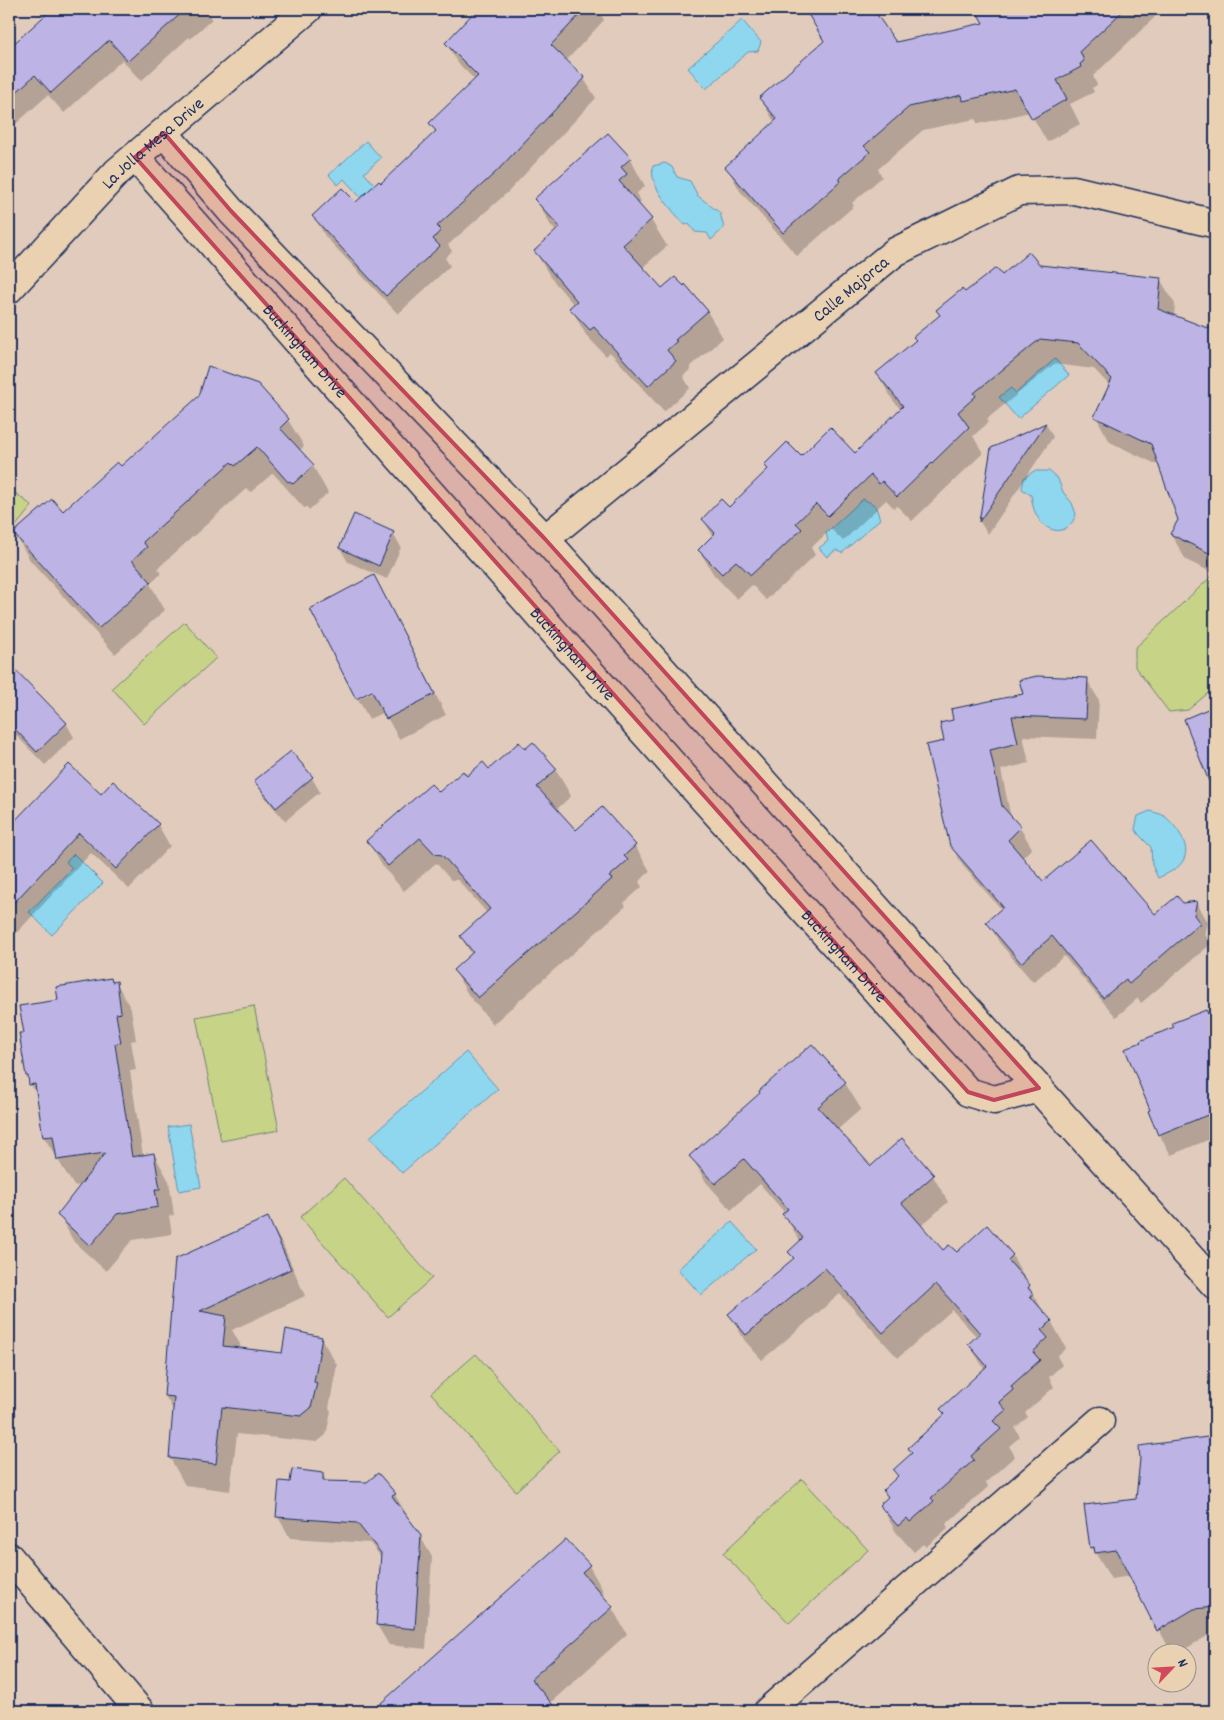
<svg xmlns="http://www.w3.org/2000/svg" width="1224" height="1720" viewBox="0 0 1224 1720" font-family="Dekko,sans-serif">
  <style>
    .green { fill: #c7d487; stroke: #718272 }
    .water { fill: #8ed7ef; stroke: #6094b5 }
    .shadow { fill: #0003 }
    .building { fill: #bdb4e5; stroke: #1b2f5e }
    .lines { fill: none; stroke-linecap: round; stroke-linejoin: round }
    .minor-casing { stroke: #1b2f5e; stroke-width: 31 }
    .minor { stroke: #ead1b2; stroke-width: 28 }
    .marked { fill: #bf465b; fill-opacity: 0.2; stroke: #bf465b; stroke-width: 4; stroke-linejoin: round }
    .labels { text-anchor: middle; stroke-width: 4; stroke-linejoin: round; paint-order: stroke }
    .street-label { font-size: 18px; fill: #1b2f5e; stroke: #ead1b2 }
  </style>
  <rect width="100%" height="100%" fill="#e1cbbc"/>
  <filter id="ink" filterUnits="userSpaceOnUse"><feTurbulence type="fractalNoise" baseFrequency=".02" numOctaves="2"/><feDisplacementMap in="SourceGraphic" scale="10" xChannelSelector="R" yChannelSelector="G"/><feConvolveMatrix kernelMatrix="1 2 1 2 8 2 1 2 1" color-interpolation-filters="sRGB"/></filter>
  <g filter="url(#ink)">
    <!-- green -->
    <g class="green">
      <polygon points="9,488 32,506 11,532 9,529"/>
      <polygon points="1215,573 1215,687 1188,710 1169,712 1135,667 1135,648"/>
      <polygon points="185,622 216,658 144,724 112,688"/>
      <polygon points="254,1006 279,1130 221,1141 196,1017"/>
      <polygon points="344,1178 432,1278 388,1317 300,1217"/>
      <polygon points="476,1354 560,1451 516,1491 431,1393"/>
      <polygon points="802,1479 868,1550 789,1623 723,1553"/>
    </g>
    <!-- water -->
    <g class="water">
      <polygon points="742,20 761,42 758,51 748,52 706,89 688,68"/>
      <polygon points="366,141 381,158 364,173 376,186 362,199 344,179 338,185 329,175"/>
      <path d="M665,163L672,167L677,177L690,181L698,196L720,213L724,228L711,240L707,233L695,232L689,224L685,225C673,211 648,186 653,166Z"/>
      <polygon points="1055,359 1069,375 1018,419 999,397 1011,388 1016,393"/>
      <path d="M1034,471H1049L1058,479L1063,492L1072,503L1076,514C1069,537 1046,535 1036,514C1033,509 1032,501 1031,495L1022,489L1024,478Z"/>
      <polygon points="863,499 875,505 880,519 842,553 836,550 827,557 819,548 828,541 826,533"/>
      <path d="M1150,811C1154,813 1161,813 1164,816C1175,824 1189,843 1185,856C1182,868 1168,873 1158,878L1152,865L1151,847L1140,836L1135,829L1138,816Z"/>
      <polygon points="74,854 103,883 52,935 29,912 72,868 66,862"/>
      <polygon points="466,1052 498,1089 402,1173 370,1137"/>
      <polygon points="189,1124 201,1187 179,1191 168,1127"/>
      <polygon points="732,1222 756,1249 701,1295 678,1269"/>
    </g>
    <!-- shadow -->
    <g class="shadow">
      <polygon points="70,9 214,9 209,13 212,19 190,39 189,37 141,81 122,60 64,113 48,95 9,130 9,45 11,48 45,32"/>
      <polygon points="479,9 496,9 499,11 502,9 598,9 604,20 566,61 584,79 596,98 508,192 448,245 452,251 445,258 450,266 398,314 325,236 314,216 356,204 381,185 436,133 430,123 475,80 458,63 446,43"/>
      <polygon points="806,9 872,9 895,43 984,24 976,9 1150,9 1155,17 1093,76 1097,85 1092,88 1094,92 1070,104 1080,124 1047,142 1030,112 978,124 975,119 923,130 878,169 882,177 852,203 854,206 797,256 740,191 727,167 775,123 760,98 826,41"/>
      <polygon points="608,135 630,159 645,186 637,193 641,202 638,204 651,220 667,246 642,268 662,290 707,311 723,338 690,367 691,369 683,376 690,388 664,412 610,352 606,356 586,335 571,308 574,305 551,278 535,251 557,232 551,226 536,199"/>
      <polygon points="1039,267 1160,279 1175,304 1174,316 1206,329 1215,309 1215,574 1186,560 1171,534 1179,520 1160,466 1110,442 1096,417 1110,386 1094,369 1054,364 987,419 989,422 973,436 983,453 912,521 897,506 894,508 886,500 843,541 831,529 811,548 815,555 783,586 781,586 766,600 752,585 737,599 714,575 699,550 713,536 703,519 729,509 769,471 765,465 801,458 855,455 901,410 892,399 877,373 917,341 914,337 965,294 1001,276"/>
      <polygon points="258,386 288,420 304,446 299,451 313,466 328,493 309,510 307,507 304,508 273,473 251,492 247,488 158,568 161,574 150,584 165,610 115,654 30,560 15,534 63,513 121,468"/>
      <polygon points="1046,424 1053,437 988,534 980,522 992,449"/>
      <polygon points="393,533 401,547 387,579 348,562 340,548"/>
      <polygon points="386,598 446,715 399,739 384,712 369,719 358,699 378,690"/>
      <polygon points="22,678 66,723 74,737 45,765 9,728 9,691"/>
      <polygon points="1087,680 1099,700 1097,739 1023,736 1029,763 1001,770 1011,818 1020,828 1032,848 1022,858 1042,883 1155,916 1183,904 1196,902 1208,922 1205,934 1211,944 1141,1003 1138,998 1116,1017 1064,956 1033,982 999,942 988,922 1002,910 963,866 951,845 946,742"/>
      <polygon points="1215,707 1215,786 1204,767 1186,720"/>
      <polygon points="532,744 556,770 571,796 556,810 576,832 635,846 650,871 639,882 642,887 624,903 626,906 493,1024 469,996 454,970 472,955 461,937 488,914 458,880 451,880 436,863 404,891 383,867 368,841 438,794 467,778 489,770 525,750"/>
      <polygon points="291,753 312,778 320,792 285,821 264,796 256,782"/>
      <polygon points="69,766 101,795 158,825 170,846 129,889 91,853 9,941 9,829"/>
      <polygon points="111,979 113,983 116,982 131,1009 136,1040 131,1041 136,1070 130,1071 143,1156 154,1154 169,1181 174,1215 169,1216 172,1234 132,1240 106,1271 74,1242 59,1215 82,1185 74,1186 44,1137 38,1098 27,1076 26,1034 60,1001"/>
      <polygon points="1215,1007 1215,1137 1171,1155 1159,1134 1151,1110 1176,1028 1174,1024"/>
      <polygon points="812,1046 845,1083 861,1109 837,1130 870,1167 933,1176 948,1202 921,1226 943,1252 957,1254 1012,1255 1044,1313 1051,1321 1066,1348 1057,1356 1062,1365 1049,1377 1054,1387 1025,1413 1028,1417 1015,1428 1020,1437 1009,1446 1015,1456 986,1482 988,1487 946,1524 948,1528 926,1547 923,1544 914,1552 896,1532 881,1506 889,1498 899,1477 895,1470 913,1454 945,1416 941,1409 985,1370 969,1344 977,1337 952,1310 898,1358 840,1294 762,1360 745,1341 730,1315 794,1260 790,1252 801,1243 784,1214 785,1213 760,1184 731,1210 706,1182 691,1156"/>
      <polygon points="267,1218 283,1245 305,1296 232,1330 240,1344 240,1349 283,1354 321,1338 337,1365 329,1408 331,1411 326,1435 317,1442 237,1434 230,1491 185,1485 170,1458 174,1411 165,1396 176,1260"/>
      <polygon points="1215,1431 1215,1635 1209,1635 1180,1652 1171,1652 1131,1576 1111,1579 1092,1547 1138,1500"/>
      <polygon points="323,1475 327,1482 395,1495 407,1515 405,1516 420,1536 432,1557 426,1649 389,1645 377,1625 382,1558 370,1543 290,1538 278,1517 280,1482 291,1484"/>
      <polygon points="566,1541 589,1566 604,1592 601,1595 612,1608 627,1634 550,1703 556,1711 373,1711"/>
    </g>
    <!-- building -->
    <g class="building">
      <polygon points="52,9 186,9 128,61 109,40 51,93 35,75 9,99 9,48"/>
      <polygon points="477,9 585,9 551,45 585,78 496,172 437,226 441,230 433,239 440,246 386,296 312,216 342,188 356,202 379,181 381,183 436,131 429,123 478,76 445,43"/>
      <polygon points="805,9 873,9 896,42 983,23 975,9 1125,9 1080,51 1084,61 1080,64 1081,67 1057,80 1067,99 1032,119 1015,89 963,101 962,95 909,107 864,146 870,152 839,179 841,181 783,233 725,167 777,119 759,98 824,41"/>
      <polygon points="608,133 631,158 621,167 627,174 619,181 652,219 623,245 662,288 675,277 684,286 685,284 708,311 675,340 677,341 667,350 676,361 648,386 594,327 590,330 569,308 577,301 534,251 560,227 534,199"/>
      <polygon points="1029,252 1040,265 1161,278 1158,309 1215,331 1215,556 1170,534 1178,520 1151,444 1094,417 1112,379 1078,343 1040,339 974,393 976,396 958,412 969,427 897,497 882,481 879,484 871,475 828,516 816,504 796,523 802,529 768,561 766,561 751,575 736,561 722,574 698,550 715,533 702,519 721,499 729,507 768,469 764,465 787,442 801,456 830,427 855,453 903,406 876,373 916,340 913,337 940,315 936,310 962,289 965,292 996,268 1002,275"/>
      <polygon points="208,366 258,384 289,419 280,428 314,465 293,484 290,481 288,482 257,447 235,466 231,462 143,542 147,547 132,560 151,582 99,628 13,533 52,499 63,511 117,462 121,466 199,396"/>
      <polygon points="1046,423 979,522 991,448"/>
      <polygon points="354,514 394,532 379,566 339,548"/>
      <polygon points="374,575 435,694 386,719 372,691 356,699 310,609"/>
      <polygon points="9,663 67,723 37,752 9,723"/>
      <polygon points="1037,676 1088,678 1086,719 1012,716 1018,743 990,750 1002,806 1021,827 1008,840 1043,881 1091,840 1155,914 1177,896 1183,903 1197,901 1194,915 1200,923 1129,984 1126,979 1103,998 1052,936 1021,963 986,922 1003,907 950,846 926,745 944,741 940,723 953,720 951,709 1023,694 1019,680"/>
      <polygon points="1215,706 1215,793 1214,794 1184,719"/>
      <polygon points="519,742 525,749 533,742 557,769 537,787 576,830 602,807 636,845 624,856 628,860 609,877 612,879 478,998 453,970 473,952 460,936 490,909 442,855 435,854 420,838 388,866 366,841 431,784 439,792 463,771 467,776 483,762 489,769"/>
      <polygon points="291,751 313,777 276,808 254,781"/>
      <polygon points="69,764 101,794 113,781 159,824 116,869 79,833 9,908 9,827"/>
      <polygon points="111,978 112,982 117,981 121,1013 116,1014 121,1043 115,1044 132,1157 154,1153 160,1189 155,1189 158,1207 117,1214 90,1246 57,1215 105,1153 57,1160 53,1136 43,1137 35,1084 29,1085 28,1076 26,1076 19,1033 24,1033 19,1006 58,1000 56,987"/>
      <polygon points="1206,1010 1208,1014 1215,1011 1215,1112 1158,1135 1148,1111 1150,1110 1125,1049 1141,1042 1140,1041 1174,1027 1172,1023"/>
      <polygon points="812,1044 846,1082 818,1107 871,1166 902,1138 934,1175 902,1203 943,1250 949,1245 957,1252 987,1225 1013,1255 1008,1260 1030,1285 1028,1288 1033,1294 1030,1296 1052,1321 1041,1330 1048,1338 1033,1352 1040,1360 1011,1386 1013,1390 999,1402 1006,1410 993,1421 1001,1429 971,1456 974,1460 931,1498 934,1501 910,1522 907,1518 898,1526 879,1505 888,1497 883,1490 898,1476 893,1470 912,1453 908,1448 945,1414 940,1409 987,1366 968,1344 980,1333 936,1284 883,1333 825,1268 746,1335 728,1314 794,1258 788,1252 803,1238 782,1214 788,1209 744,1159 715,1184 689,1156 760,1093 759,1091"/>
      <polygon points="268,1217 291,1269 200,1311 226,1316 223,1346 282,1353 286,1329 322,1337 314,1382 317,1383 311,1408 301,1416 222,1407 216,1464 169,1458 174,1397 164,1396 175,1259"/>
      <polygon points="1215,1436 1215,1607 1194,1609 1157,1631 1116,1550 1095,1553 1094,1547 1090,1548 1084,1505 1136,1499 1140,1459 1139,1446"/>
      <polygon points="292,1469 323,1473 323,1481 367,1482 378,1473 396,1494 392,1496 421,1535 415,1629 376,1625 381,1553 357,1523 276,1517 279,1481 290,1482"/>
      <polygon points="566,1539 590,1565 582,1572 613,1607 531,1679 558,1711 372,1711"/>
    </g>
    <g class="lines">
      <!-- minor casing -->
      <g class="minor-casing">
        <g id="minor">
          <polyline points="164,133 231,211 545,539 1215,1285"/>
          <path id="s1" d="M135,157C223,255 309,355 397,455C586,669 777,881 968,1092L994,1100L1039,1088"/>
          <path id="s2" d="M9,289L117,172L308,9"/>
          <path id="s3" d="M545,539L895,252L1019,191L1074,190L1212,223L1215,222"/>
          <polyline points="9,1557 140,1711"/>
          <polyline points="768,1711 1100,1421"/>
        </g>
      </g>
      <!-- minor -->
      <use href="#minor" class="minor"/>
    </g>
  </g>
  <!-- marked area -->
  <path class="marked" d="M164,133L231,211L545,539L1039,1088L994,1100L968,1092L135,157Z"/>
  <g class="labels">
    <!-- street labels -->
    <g class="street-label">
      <text dy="6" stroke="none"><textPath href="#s2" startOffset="205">La Jolla Mesa Drive</textPath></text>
      <text dy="6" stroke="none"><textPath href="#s3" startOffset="395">Calle Majorca</textPath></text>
      <text dy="6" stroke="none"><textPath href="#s1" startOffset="258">Buckingham Drive</textPath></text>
      <text dy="6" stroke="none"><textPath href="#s1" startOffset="662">Buckingham Drive</textPath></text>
      <text dy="6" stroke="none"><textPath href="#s1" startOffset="1068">Buckingham Drive</textPath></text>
    </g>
  </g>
  <!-- margin -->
  <rect width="1224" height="1720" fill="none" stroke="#ead1b2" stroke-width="30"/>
  <rect x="15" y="15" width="1194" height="1690" fill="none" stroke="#1b2f5e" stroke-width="2" filter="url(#ink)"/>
  <!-- north arrow -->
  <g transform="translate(1172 1668) rotate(65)"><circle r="24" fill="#ead1b2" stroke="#979090"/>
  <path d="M0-4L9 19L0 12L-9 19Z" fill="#d1495b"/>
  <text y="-8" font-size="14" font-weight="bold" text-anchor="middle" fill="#1b2f5e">N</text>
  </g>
</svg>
